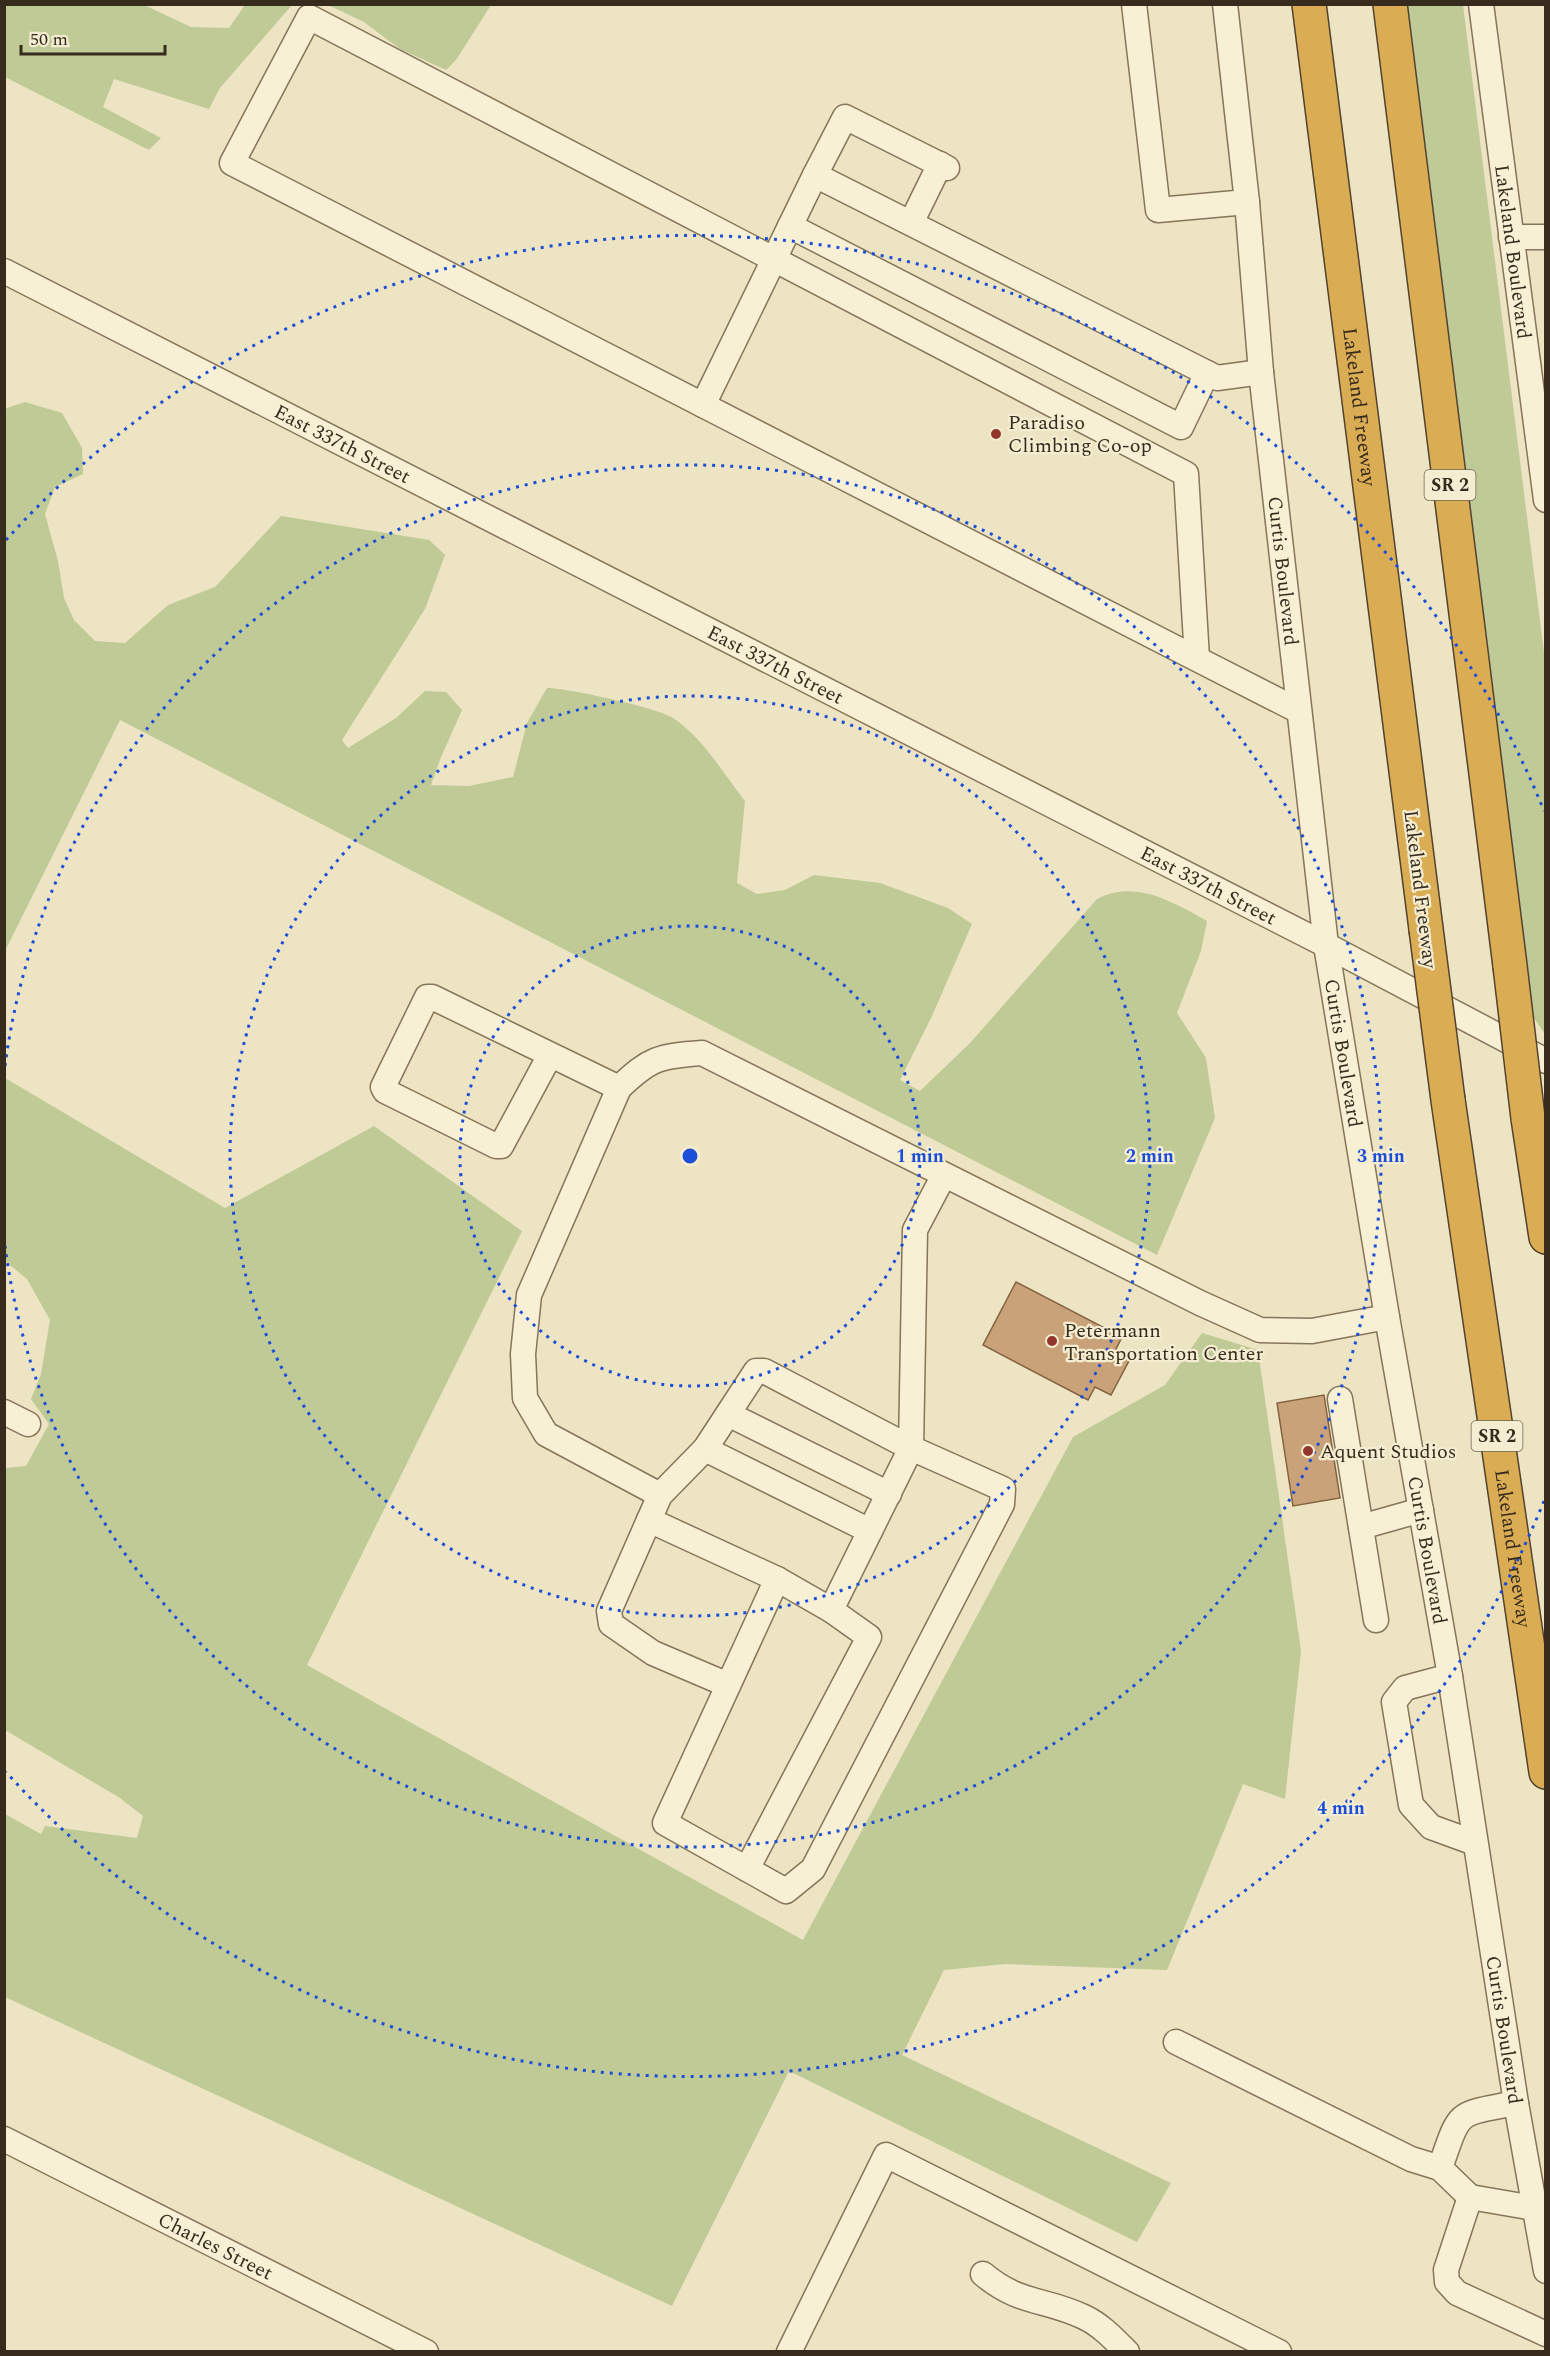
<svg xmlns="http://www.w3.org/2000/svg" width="1550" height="2356" viewBox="0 0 1550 2356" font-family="Spectral,serif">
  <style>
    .green { fill: #bfca96 }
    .building { fill: #c9a279; stroke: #846240; stroke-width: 1.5 }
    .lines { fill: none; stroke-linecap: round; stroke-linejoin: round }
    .minor-casing { stroke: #85755a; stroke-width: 27 }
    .highway-casing { stroke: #53432e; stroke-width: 36 }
    .minor { stroke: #f7f0d4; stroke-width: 24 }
    .highway { stroke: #daac54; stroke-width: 33 }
    .highway-bridge-casing { stroke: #53432e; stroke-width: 36; stroke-linecap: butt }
    .highway-bridge { stroke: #daac54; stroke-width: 33 }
    .ring { fill: none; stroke: #1d4ed8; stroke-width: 3; stroke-dasharray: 3 6 }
    .poi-dot { fill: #92352c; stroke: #f4edd1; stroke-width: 2 }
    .labels { text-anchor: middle; stroke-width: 4.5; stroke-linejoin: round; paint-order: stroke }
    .shield { fill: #f4edd1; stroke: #6f6553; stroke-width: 1.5 }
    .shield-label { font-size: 18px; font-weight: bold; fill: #362b1d }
    .street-label { font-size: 20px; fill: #362b1d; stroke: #f4edd1 }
    .poi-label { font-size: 20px; fill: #362b1d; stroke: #f4edd1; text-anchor: start }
    .centre { fill: #1d4ed8; stroke: #f4edd1; stroke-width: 3 }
    .ring-label { font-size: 18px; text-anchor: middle; font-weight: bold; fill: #1d4ed8; stroke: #f4edd1; stroke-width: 4.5; stroke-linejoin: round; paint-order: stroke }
  </style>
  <rect width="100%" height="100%" fill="#ece4c2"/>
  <!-- green -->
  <g class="green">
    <polygon points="4,5 144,5 191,27 229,28 245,5 292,5 220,88 209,109 114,79 103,107 161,138 149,150 5,77"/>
    <polygon points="328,5 491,4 491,5 456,60 446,70 400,49 364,22"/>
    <polygon points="1400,5 1463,5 1545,661 1545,1034 1529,1011"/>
    <path d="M25,402L62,413L82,448L83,474L55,487L45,514L58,561L64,598L74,620L95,641L125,643L168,605L215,587L281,516L429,540L445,555L425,609L342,740L348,748L396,718L425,691L446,692L462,710L441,757L431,785L469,786L513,777L527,723L547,688C567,688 658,708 673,718C703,738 723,773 745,801L737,883L757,894L785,890L814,875L880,883L948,908L972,924L932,1016L900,1080L920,1091L970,1043L1097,899C1135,879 1173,902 1207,921L1201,951L1177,1013L1206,1058L1215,1118L1157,1255L120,720L5,951L4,409Z"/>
    <polygon points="5,1078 225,1208 374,1126 522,1231 307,1665 803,1940 1073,1437 1165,1385 1202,1333 1258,1350 1301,1651 1285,1799 1243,1784 1167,1970 1005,1964 944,1970 902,2055 1171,2183 1137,2242 789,2071 672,2306 5,1997 5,1814 41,1834 45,1826 137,1838 143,1816 120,1798 5,1730 5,1468 26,1466 49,1424 31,1399 41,1374 50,1320 27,1279 5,1261"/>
  </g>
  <!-- building -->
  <g class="building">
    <polygon points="1016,1282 1122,1337 1116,1349 1131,1357 1111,1395 1095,1387 1088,1400 983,1345"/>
    <polygon points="1324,1395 1340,1498 1293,1506 1277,1403"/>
  </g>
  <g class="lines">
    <!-- minor casing -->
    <g class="minor-casing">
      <g id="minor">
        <polyline points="1134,4 1158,210 1247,202"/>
        <path id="s1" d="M1225,4L1247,202L1261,372L1326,945L1387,1317L1450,1676L1516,2103L1546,2271"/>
        <path id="s2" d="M1481,4L1546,500"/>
        <polyline points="815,175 845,117 947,168"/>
        <polyline points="911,223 940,164"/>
        <polyline points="790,226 1181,427 1207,373"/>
        <polyline points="1511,237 1546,237"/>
        <path id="s3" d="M4,271L1326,945L1546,1061"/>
        <polyline points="703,405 815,175 1217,378 1261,372"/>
        <polyline points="1197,659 1186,474 309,17 232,163 1197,659 1299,711"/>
        <polyline points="550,1055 501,1146 496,1146 385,1091 383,1087 427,997 432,997 619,1088"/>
        <polyline points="1340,1399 1376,1620"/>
        <polyline points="4,1412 28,1424"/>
        <polyline points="728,1414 889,1494"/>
        <polyline points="705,1449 756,1371 764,1371 911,1448 1003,1489 1002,1504 813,1869 786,1891 665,1823 777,1579 831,1610 911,1448 915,1230 944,1175"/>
        <path d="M660,1495L546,1434L525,1398L523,1354L529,1295L619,1088C650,1058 659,1056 702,1053L1200,1303L1260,1330L1312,1331L1387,1317"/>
        <polyline points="649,1520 777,1579"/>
        <polyline points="1361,1527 1421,1510"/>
        <polyline points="1450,1676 1405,1688 1394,1702 1411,1805 1431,1827 1475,1843"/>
        <polyline points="728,1685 653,1653 611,1624 609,1611 660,1495 705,1449 870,1531"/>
        <polyline points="747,1869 869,1637 831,1610"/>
        <polyline points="1176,2042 1411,2159 1440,2168"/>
        <path id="s4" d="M4,2139L426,2352"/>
        <path d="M1470,2197L1440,2168C1461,2108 1455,2115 1516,2103"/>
        <polyline points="1534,2208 1470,2197 1446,2270 1447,2282 1457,2293 1546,2334"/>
        <path d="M983,2274C1020,2305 1044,2298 1084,2317C1101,2325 1114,2339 1127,2352"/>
        <polyline points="789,2352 886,2155 1279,2352"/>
      </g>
    </g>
    <!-- highway casing -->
    <g class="highway-casing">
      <g id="highway">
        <path id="s5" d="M1309,4L1426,929"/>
        <polyline points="1390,4 1510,966"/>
        <path id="s6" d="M1448,1100L1546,1772"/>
        <polyline points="1528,1118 1546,1237"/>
      </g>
    </g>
    <!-- minor -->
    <use href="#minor" class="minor"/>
    <!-- highway -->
    <use href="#highway" class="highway"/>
    <!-- highway-bridge casing -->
    <g class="highway-bridge-casing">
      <g id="highway-bridge">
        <polyline points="1426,929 1448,1100"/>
        <polyline points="1510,966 1528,1118"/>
      </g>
    </g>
    <!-- highway-bridge -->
    <use href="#highway-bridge" class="highway-bridge"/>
  </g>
  <!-- distance rings -->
  <g class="ring">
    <circle cx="690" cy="1156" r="230"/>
    <circle cx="690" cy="1156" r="460"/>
    <path d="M5 1066A691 691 0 1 1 5 1246"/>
    <path d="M1544 1501A921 921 0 0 1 6 1772M6 540A921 921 0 0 1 1544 811"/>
  </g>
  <!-- markers -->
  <g class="poi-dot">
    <circle cx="996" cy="434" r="6"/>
    <circle cx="1052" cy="1341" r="6"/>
    <circle cx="1308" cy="1451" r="6"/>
  </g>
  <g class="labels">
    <!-- shield labels -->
    <g class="shield">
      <rect x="1424.5" y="470" width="51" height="30" rx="4.5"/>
      <rect x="1471.5" y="1421" width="51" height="30" rx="4.5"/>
    </g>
    <g class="shield-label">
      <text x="1450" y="491">SR 2</text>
      <text x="1497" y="1442">SR 2</text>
    </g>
    <!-- street labels -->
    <g class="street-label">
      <text dy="7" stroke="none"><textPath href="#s2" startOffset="250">Lakeland Boulevard</textPath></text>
      <text dy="7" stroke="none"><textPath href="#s5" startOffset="406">Lakeland Freeway</textPath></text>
      <text dy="7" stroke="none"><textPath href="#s3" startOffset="380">East 337th Street</textPath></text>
      <text dy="7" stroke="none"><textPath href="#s1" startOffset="570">Curtis Boulevard</textPath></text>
      <text dy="7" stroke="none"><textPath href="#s3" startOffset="866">East 337th Street</textPath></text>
      <text dy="7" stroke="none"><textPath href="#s3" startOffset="1352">East 337th Street</textPath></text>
      <text transform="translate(1421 889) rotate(83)" y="7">Lakeland Freeway</text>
      <text dy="7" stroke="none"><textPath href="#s1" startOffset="1056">Curtis Boulevard</textPath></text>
      <text dy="7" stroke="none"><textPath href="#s1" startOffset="1560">Curtis Boulevard</textPath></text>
      <text dy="7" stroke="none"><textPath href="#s6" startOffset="453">Lakeland Freeway</textPath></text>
      <text dy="7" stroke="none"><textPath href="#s1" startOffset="2046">Curtis Boulevard</textPath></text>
      <text dy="7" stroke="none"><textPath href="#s4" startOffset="237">Charles Street</textPath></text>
    </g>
    <!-- poi labels -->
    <g class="poi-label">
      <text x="1008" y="429">Paradiso<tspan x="1008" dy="23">Climbing Co-op</tspan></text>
      <text x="1064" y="1337">Petermann<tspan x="1064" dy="23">Transportation Center</tspan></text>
      <text x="1320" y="1458">Aquent Studios</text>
    </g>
  </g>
  <circle cx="690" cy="1156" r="9" class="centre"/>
  <g class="ring-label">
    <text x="920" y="1162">1 min</text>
    <text x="1150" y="1162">2 min</text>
    <text x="1381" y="1162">3 min</text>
    <text x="1341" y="1814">4 min</text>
  </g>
  <!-- border -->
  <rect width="1550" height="2356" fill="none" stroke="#362b1d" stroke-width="12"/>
  <!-- scale -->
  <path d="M21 45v9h144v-9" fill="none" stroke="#362b1d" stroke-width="3"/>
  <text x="30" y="45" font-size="18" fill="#362b1d" stroke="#f4edd1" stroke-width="4.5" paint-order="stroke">50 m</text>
</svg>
